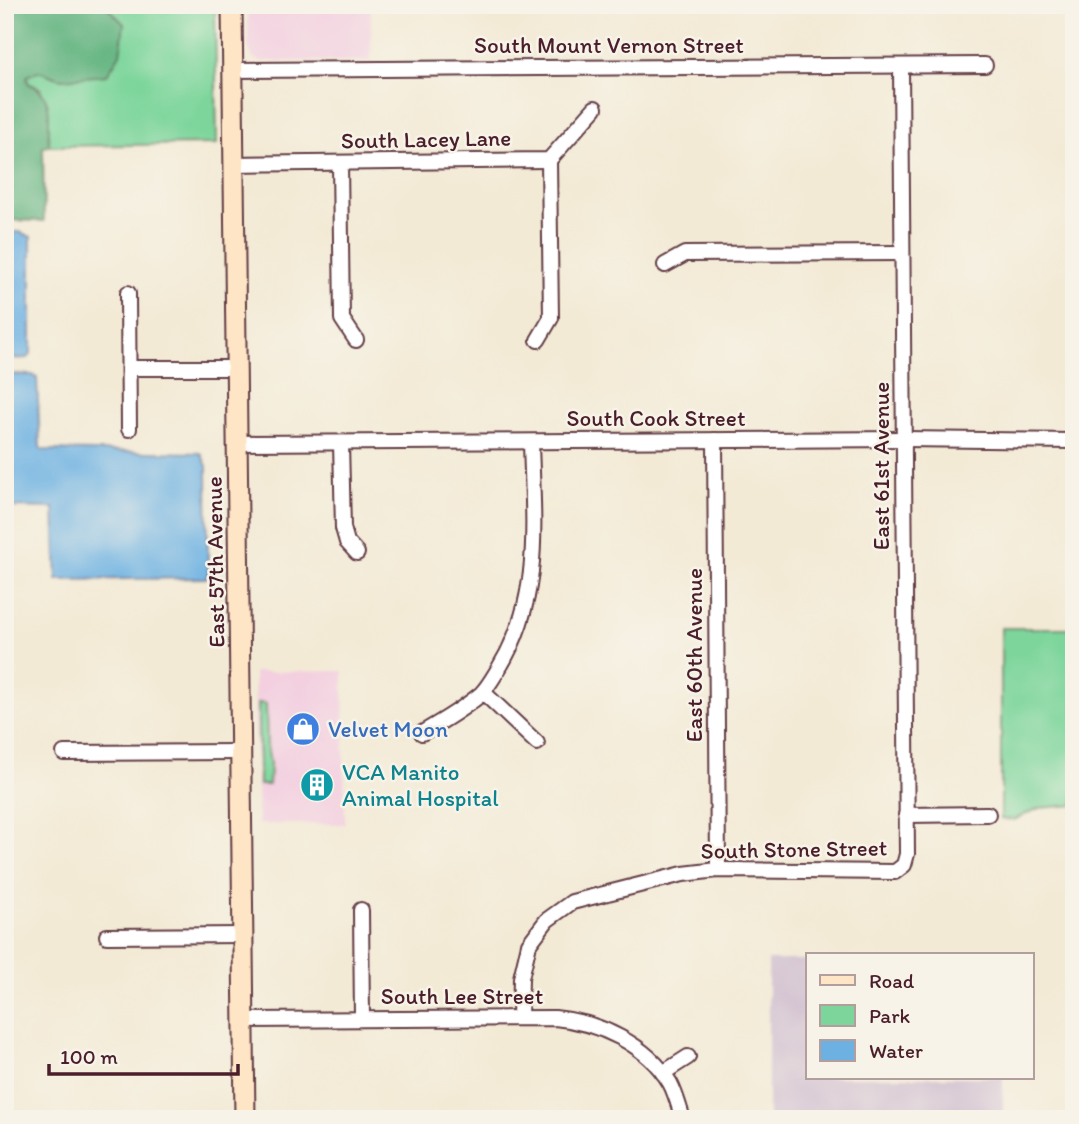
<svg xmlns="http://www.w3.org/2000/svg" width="1079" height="1124" viewBox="0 0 1079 1124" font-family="Itim,sans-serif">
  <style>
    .built { fill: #f3cfe0 }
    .industrial { fill: #cfbdcf }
    .green { fill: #7dd59b; stroke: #647a63; stroke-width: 2 }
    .forest { fill: #66b683; stroke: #586a57; stroke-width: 2 }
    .water { fill: #6cb1e2; stroke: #5b6886; stroke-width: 2 }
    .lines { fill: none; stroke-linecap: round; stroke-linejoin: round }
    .minor-casing { stroke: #633d44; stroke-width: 18 }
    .secondary-casing { stroke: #633d44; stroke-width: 23 }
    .minor { stroke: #fff; stroke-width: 14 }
    .secondary { stroke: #fee5c5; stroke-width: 19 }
    .labels { text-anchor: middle; stroke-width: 5; stroke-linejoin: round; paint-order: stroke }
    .street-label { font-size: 23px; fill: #4a1f2b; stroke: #f7f3e8 }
    .shop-label { font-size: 23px; fill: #366cbe; stroke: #f7f3e8; text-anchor: start }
    .culture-label { font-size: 23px; fill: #0d838f; stroke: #f7f3e8; text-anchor: start }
  </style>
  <rect width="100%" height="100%" fill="#f7f3e8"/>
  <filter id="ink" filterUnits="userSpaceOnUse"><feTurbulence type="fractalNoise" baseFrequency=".0143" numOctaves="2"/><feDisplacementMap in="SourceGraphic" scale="14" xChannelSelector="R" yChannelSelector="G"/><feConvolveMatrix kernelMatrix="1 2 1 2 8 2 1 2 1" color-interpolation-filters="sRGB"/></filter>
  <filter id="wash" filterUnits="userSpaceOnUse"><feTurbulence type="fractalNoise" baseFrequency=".00686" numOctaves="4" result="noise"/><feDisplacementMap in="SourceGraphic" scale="28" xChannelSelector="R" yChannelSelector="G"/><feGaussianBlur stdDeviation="1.57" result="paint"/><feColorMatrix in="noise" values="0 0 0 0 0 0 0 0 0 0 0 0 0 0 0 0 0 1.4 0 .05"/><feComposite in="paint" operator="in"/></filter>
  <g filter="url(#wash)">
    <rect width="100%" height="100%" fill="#f3ead5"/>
    <!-- built -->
    <g class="built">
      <polygon points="248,5 371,5 371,61 259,61 253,58 248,47"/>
      <polygon points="343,671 345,824 258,824 254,672"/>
    </g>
    <!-- industrial -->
    <polygon class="industrial" points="768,960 808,960 808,1077 1003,1077 1003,1119 768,1119"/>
    <!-- green -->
    <g class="green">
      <polygon points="109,5 215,5 217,144 49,146 49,112 40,88 28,83 27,76 38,71 61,79 107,74 124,24 108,8"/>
      <polygon points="1001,628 1074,628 1074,805 1039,808 1014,820 1001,819"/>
      <polygon points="258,703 266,704 267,746 270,763 269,785 259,785"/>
    </g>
    <!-- forest -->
    <path class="forest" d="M5,5H109L108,8L124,24L120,54L107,75L61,79L38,71L27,76L28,83C57,96 47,120 49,146L43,147L44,221L5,220Z"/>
    <!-- water -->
    <g class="water">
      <polygon points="5,232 20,232 31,237 31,354 28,358 5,359"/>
      <polygon points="5,374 33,375 37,378 40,447 42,450 201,453 207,466 208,574 206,578 57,580 54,508 5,507"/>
    </g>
  </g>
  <g filter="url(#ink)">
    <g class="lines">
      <!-- minor casing -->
      <g class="minor-casing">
        <g id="minor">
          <polyline points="233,70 985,65"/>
          <polyline points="340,163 342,319 356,340"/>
          <polyline points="234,164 549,160 595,108"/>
          <polyline points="665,265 685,254 902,253"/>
          <polyline points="128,293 129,429"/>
          <polyline points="538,340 551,318 549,160"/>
          <polyline points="129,368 237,368"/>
          <polyline points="715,440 718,870"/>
          <polyline points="238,443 904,439 1074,441"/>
          <polyline points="341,443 343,528 347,542 357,553"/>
          <polyline points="483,692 537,743"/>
          <path d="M422,733C443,721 463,709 481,694C488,687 494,676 499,668C543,597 533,521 531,442"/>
          <polyline points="64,753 241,752"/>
          <polyline points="906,815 988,814"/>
          <polyline points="361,910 362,1019"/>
          <polyline points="107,936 243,935"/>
          <polyline points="520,1018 521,978 529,944 547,920 572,902 683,874 718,870 895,872 904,865 907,854 901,66"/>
          <path d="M244,1020L555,1018C598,1022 647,1044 670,1083C676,1094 679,1107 683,1119"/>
          <polyline points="663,1073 688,1057"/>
        </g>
      </g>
      <!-- secondary casing -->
      <g class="secondary-casing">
        <polyline id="secondary" points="232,5 245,1119"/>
      </g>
      <!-- minor -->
      <use href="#minor" class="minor"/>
      <!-- secondary -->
      <use href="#secondary" class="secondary"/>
    </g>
  </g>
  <!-- icons -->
  <defs>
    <g id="shop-disc" transform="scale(1.75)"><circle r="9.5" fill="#3f7fe0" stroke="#f7f3e8"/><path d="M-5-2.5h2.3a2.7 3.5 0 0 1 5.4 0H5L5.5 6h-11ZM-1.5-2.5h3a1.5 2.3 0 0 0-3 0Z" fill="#fff"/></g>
    <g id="building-disc" transform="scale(1.75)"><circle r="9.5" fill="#0f9aa8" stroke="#f7f3e8"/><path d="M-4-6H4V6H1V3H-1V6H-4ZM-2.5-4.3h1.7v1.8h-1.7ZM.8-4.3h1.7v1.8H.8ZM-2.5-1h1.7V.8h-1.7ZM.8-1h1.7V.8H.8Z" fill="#fff"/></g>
  </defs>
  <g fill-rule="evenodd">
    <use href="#shop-disc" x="303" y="729"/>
    <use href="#building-disc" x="317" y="785"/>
  </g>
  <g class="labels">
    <!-- street labels -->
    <g class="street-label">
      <text x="609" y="53">South Mount Vernon Street</text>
      <text transform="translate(426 139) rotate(-1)" y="8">South Lacey Lane</text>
      <text x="656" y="426">South Cook Street</text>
      <text transform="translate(881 466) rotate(-90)" y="8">East 61st Avenue</text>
      <text transform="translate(215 562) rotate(-91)" y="8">East 57th Avenue</text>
      <text transform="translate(694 655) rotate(-90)" y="8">East 60th Avenue</text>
      <text transform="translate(794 849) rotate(-1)" y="8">South Stone Street</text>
      <text x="462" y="1004">South Lee Street</text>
    </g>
    <!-- shop labels -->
    <g class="shop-label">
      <text x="328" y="737">Velvet Moon</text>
    </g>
    <!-- culture labels -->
    <g class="culture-label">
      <text x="342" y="780">VCA Manito<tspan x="342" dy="26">Animal Hospital</tspan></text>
    </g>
  </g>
  <!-- margin -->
  <rect width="1079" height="1124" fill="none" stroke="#f7f3e8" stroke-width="28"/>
  <!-- legend -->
  <rect x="806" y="953" width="228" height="126" fill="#f7f3e8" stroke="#b29e9c" stroke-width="2"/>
  <rect x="820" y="975" width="35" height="10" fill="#fee5c5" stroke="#b29e9c" stroke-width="2"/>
  <text x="869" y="988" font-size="21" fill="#4a1f2b">Road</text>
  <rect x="820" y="1005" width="35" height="21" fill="#7dd59b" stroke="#b29e9c" stroke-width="2"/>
  <text x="869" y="1023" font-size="21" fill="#4a1f2b">Park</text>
  <rect x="820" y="1040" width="35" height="21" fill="#6cb1e2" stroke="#b29e9c" stroke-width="2"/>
  <text x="869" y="1058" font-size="21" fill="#4a1f2b">Water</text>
  <!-- scale -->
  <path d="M49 1064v10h189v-10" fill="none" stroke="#4a1f2b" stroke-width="3.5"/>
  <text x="60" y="1064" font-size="21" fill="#4a1f2b" stroke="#f7f3e8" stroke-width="5" paint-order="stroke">100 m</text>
</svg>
